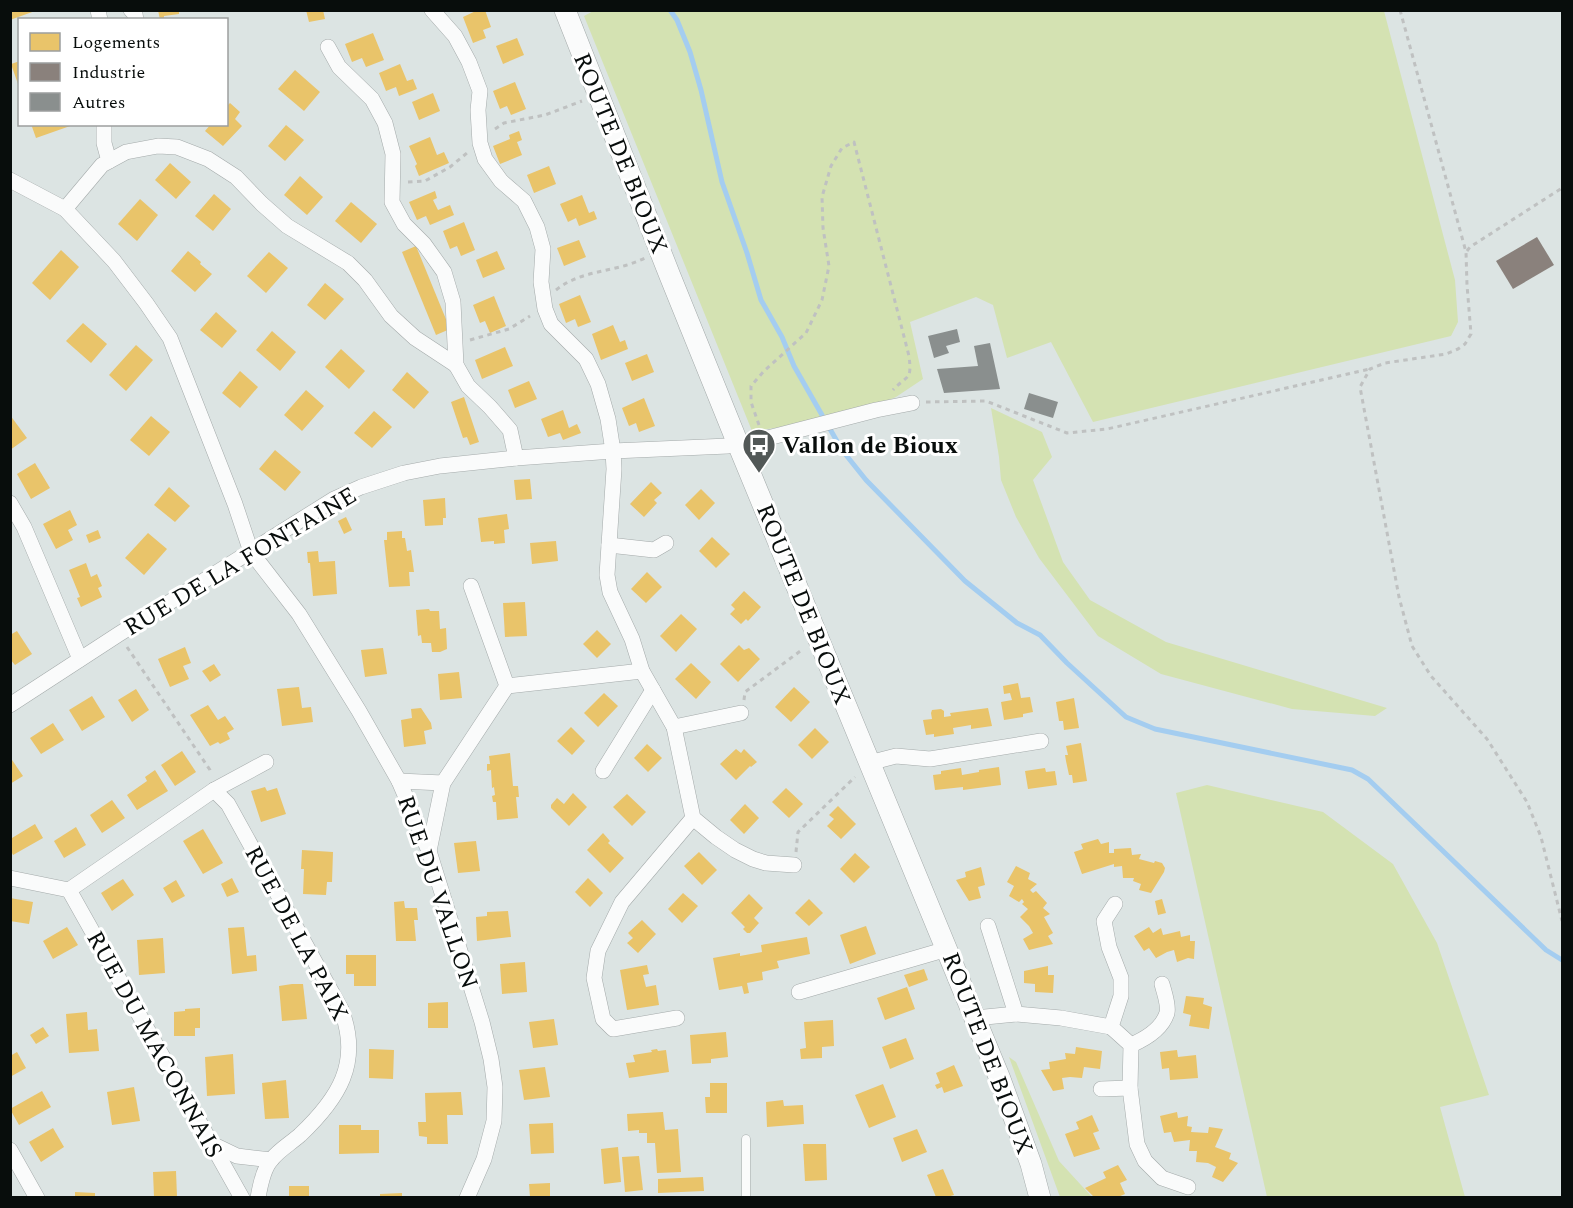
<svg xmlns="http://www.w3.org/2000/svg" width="1573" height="1208" viewBox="0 0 1573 1208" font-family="Spectral,serif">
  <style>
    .green { fill: #d4e2b2 }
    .homes { fill: #e9c46a }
    .industry { fill: #8a817c }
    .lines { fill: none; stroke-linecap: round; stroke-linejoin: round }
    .stream { stroke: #a4cdf0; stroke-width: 5 }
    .building { fill: #8a8f8e }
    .service-casing { stroke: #a4aaaa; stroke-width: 9 }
    .minor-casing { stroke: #a4aaaa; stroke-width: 16 }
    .secondary-casing { stroke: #a4aaaa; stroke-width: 22 }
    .path { stroke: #bfc1c1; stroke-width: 3; stroke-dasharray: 4.5 4.5; stroke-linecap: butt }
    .service { stroke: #fafbfb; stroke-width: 8 }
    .minor { stroke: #fafbfb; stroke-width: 15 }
    .secondary { stroke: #fafbfb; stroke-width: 21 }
    .labels { text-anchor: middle; stroke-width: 6; stroke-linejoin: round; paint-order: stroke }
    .street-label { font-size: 24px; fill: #080d0c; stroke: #fff }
    .poi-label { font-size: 24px; font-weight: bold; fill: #080d0c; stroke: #fff; text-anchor: start }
  </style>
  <rect width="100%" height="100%" fill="#dce4e3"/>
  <!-- green -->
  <g class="green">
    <polygon points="595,10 1384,11 1455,280 1458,322 1451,336 1093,422 1051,342 1007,358 993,305 976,297 910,322 923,379 896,397 868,408 797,425 752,431 584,16"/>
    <polygon points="991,408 1042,432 1052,457 1033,480 1063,562 1090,600 1166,642 1387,708 1375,716 1292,709 1161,674 1098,636 1039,558 1016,517 1001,480 999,457"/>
    <polygon points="1207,785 1323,812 1393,864 1437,943 1489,1095 1440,1107 1465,1197 1267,1197 1176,793"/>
    <polygon points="1009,1057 1016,1062 1059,1161 1092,1197 1060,1197"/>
  </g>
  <!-- homes -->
  <g class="homes">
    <polygon points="10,10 35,10 35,11 10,20"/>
    <polygon points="158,10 179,10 179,14 164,16 164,20 160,20"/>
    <polygon points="306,10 323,10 325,19 309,22"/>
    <polygon points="478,10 485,10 491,27 483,30 486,38 473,43 463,17"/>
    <polygon points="373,33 384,60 366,67 362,58 352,62 345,44"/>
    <polygon points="517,38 524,55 503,64 496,46"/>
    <polygon points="20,61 20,83 18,84 11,64"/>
    <polygon points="400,64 407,81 413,79 417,89 399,96 396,87 386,91 379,73"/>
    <polygon points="295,70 320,92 304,111 278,89"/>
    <polygon points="515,82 526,109 511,115 507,106 500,109 493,91"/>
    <polygon points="433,93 440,111 419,120 412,102"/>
    <polygon points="230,103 240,112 235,119 242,126 223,146 205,131 211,124 226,124 226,107"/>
    <polygon points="31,124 72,124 73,125 36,138"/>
    <polygon points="286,125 304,140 285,161 268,146"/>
    <polygon points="519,131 522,140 517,142 522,155 500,164 493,146 510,139 509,135"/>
    <polygon points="430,137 437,155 444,152 449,163 419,176 415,166 417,164 409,146"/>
    <polygon points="170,163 191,182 176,199 155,180"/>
    <polygon points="549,166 556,184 534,193 527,175"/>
    <polygon points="300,176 323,197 307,215 284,195"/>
    <polygon points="435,191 437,198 433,200 438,210 450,205 454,215 430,225 426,216 417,220 409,202"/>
    <polygon points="214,194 231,209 213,231 195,216"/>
    <polygon points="582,195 589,213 594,211 597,219 579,226 576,218 568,222 560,204"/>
    <polygon points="140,199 158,215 137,241 118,224"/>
    <polygon points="351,202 377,224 361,243 335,221"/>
    <polygon points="464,222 475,250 461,256 457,246 450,249 443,231"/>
    <polygon points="579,240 586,257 564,266 557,248"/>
    <polygon points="416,246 450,329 436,335 402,252"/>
    <polygon points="61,250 79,267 50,300 32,283"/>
    <polygon points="188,251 201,262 200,264 212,274 195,292 171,271"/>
    <polygon points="497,251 505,269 483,278 476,260"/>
    <polygon points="269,252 288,268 266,293 247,276"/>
    <polygon points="325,283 344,299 325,320 307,305"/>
    <polygon points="580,295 591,322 578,327 575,319 566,323 559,304"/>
    <polygon points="494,296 506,326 490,333 485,321 480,323 473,305"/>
    <polygon points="216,312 237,331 222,348 200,330"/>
    <polygon points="83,323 107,344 91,363 66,341"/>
    <polygon points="613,325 620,342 625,340 628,349 601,360 592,334"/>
    <polygon points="272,331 296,352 280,371 256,350"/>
    <polygon points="136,345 153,360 126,391 109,375"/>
    <polygon points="505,347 513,366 482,379 475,360"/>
    <polygon points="341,349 365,371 349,389 325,367"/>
    <polygon points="647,354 654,372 632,381 625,363"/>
    <polygon points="240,371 258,387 240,408 222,393"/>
    <polygon points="407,372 429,392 414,409 392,390"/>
    <polygon points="529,381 537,399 515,408 508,390"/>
    <polygon points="306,390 324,406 302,431 284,415"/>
    <polygon points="464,397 479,442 470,445 467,437 463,438 451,402"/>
    <polygon points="644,398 655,426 639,432 636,423 629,426 622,408"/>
    <polygon points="563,410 569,428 577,424 581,433 563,440 560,433 548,437 541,419"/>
    <polygon points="374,411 392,427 372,448 354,433"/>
    <polygon points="10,415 27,438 10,450"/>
    <polygon points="151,416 170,432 149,456 130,440"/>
    <polygon points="275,450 301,472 285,491 259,469"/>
    <polygon points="35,463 50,488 31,499 17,474"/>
    <polygon points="530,479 532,499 516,500 514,480"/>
    <polygon points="651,482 662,493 654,500 657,503 644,517 630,504"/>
    <polygon points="169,487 190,506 175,522 154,505"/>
    <polygon points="701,489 715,503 699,520 685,505"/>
    <polygon points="445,498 446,518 443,518 443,525 425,526 423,500"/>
    <polygon points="70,510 77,525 68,530 73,540 56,549 43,524"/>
    <polygon points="507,514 509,529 504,530 505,543 494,544 494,541 481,542 478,518"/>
    <polygon points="346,517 352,530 344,534 338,521"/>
    <polygon points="98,530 101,538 89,543 86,535"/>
    <polygon points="402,531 402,538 405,538 407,551 411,550 414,572 409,572 410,586 389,587 384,540 387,540 387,532"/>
    <polygon points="148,533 167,549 144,575 125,558"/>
    <polygon points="712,537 730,554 716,568 699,551"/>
    <polygon points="556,541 558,561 532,564 530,543"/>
    <polygon points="318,551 319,562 335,561 337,594 313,596 310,563 308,563 307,552"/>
    <polygon points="86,563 91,577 97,574 102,586 98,588 102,597 81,607 77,598 80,597 69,570"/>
    <polygon points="647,572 662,587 646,603 631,589"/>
    <polygon points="744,591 761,607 748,621 746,619 741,624 730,614 735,609 731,605"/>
    <polygon points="525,602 527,636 505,637 503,603"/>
    <polygon points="429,609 430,611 439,611 440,629 446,628 447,649 440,652 432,652 431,643 422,643 421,635 418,636 416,610"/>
    <polygon points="681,614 697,629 676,652 660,636"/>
    <polygon points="597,630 611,644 597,658 583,644"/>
    <polygon points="17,631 32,654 15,665 10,659 10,635"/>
    <polygon points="739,645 744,650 749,648 760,659 738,682 720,664"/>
    <polygon points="185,647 191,663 183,666 189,679 170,687 158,659"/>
    <polygon points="383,648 387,674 365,677 361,650"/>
    <polygon points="691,663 711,682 696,699 675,679"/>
    <polygon points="214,664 221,675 210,682 202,671"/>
    <polygon points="459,672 462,698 440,700 438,674"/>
    <polygon points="1018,683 1021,698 1030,697 1033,712 1023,714 1023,717 1004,720 1001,702 1012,700 1010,693 1004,694 1003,686"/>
    <polygon points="299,687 302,708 311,707 313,722 282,726 277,689"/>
    <polygon points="794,687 810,702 791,722 775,707"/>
    <polygon points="136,689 149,710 132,722 118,700"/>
    <polygon points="604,693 618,706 598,727 584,713"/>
    <polygon points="92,696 105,717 82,731 69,710"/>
    <polygon points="1074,698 1079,728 1064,730 1063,721 1059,721 1056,702"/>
    <polygon points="208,705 218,720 225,716 234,729 227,733 230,739 220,744 218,742 210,746 190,715"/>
    <polygon points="421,708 431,723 432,729 424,731 426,744 404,747 401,720 412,718 411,709"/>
    <polygon points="988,708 992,726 971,729 971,725 953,728 954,734 934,737 934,734 926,735 923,720 932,719 931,713 932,710 941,709 944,711 944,717 951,716 950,713"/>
    <polygon points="53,723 64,740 41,754 30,738"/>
    <polygon points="571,727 585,741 572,755 557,741"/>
    <polygon points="815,728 829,742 812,759 798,745"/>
    <polygon points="1081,743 1087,781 1073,783 1072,775 1069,775 1066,761 1065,755 1068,755 1066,746"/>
    <polygon points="647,744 662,758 648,772 634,758"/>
    <polygon points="736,749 741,753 744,749 757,762 751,767 750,766 736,780 720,764"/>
    <polygon points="182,751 196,772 175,786 161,765"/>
    <polygon points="510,753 513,786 518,786 519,797 516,797 518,818 497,820 496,802 493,802 492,796 495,795 494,787 492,788 491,770 487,771 487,764 490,764 489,756"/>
    <polygon points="10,757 23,776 10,784"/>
    <polygon points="999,767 1001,785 963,790 963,787 935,790 933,775 941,774 941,771 961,768 962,775 979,772 979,770"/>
    <polygon points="1045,768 1046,772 1055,771 1057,785 1028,789 1025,771"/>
    <polygon points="155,770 168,791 137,810 127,795 147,781 145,777"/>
    <polygon points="265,787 267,791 277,788 286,814 261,822 251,791"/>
    <polygon points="786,788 803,804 789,818 772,802"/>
    <polygon points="573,793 587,807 569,826 551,808 551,805 557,798 564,804"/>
    <polygon points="627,794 646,812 632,826 613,807"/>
    <polygon points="112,800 125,818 102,833 90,815"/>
    <polygon points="745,804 759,818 744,834 730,820"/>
    <polygon points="838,806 856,824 841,839 827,826 834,819 829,815"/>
    <polygon points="35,824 43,838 13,855 12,853 10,854 10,835 12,838"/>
    <polygon points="76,827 86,845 64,858 54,841"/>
    <polygon points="203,829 223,863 203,874 183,841"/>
    <polygon points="603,833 610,841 608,843 624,858 610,873 587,850"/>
    <polygon points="1098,839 1101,844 1109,842 1109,853 1114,853 1114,849 1131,848 1132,855 1141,854 1139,859 1154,863 1155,861 1162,863 1165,868 1164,872 1151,893 1139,890 1141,884 1133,881 1134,878 1123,878 1122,866 1114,867 1114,864 1082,874 1074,852 1083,849 1081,844"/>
    <polygon points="476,841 480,871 458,873 454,843"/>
    <polygon points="302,850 333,852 332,882 327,882 326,895 303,894 304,869 301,869"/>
    <polygon points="699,852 717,870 702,885 684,866"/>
    <polygon points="855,853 870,867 854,883 840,869"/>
    <polygon points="1016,866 1030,873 1028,879 1037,884 1030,890 1033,893 1036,891 1047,903 1043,908 1050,914 1044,917 1053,933 1048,936 1053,944 1029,950 1023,939 1033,933 1029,926 1020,917 1028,909 1022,904 1024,902 1022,899 1019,902 1009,896 1014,886 1007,882"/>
    <polygon points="981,867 985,885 978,887 981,898 969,901 956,880 966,877 965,872"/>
    <polygon points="232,878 239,892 227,897 221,884"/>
    <polygon points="588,878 603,893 590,907 575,892"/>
    <polygon points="123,879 134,895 112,911 101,893"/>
    <polygon points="176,880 185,896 172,903 163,888"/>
    <polygon points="683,893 698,906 682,923 668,909"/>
    <polygon points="749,894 763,908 754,918 759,923 750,933 747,933 743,929 745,927 731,913"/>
    <polygon points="10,898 33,902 29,924 10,921"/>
    <polygon points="809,899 823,913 809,926 795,913"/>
    <polygon points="1162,899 1166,913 1158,915 1155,901"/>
    <polygon points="404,901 405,908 417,908 418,920 414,920 416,941 396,941 394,902"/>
    <polygon points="508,911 511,937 477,941 476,917 487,916 487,912"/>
    <polygon points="642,920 656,934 638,953 627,943 633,938 628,933"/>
    <polygon points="866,926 876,954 850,964 840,935"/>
    <polygon points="67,927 78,945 53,959 43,941"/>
    <polygon points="244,927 247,956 256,955 257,971 232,974 228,928"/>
    <polygon points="1149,927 1153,933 1161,928 1163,935 1180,931 1181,937 1190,935 1190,941 1195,941 1194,959 1188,958 1177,962 1174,950 1167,952 1156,958 1149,948 1144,951 1134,936"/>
    <polygon points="807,937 810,954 777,961 779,968 762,972 763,980 747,983 749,993 744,994 742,986 719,990 713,958 740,953 740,956 762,952 761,945"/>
    <polygon points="163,938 165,973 139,975 137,940"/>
    <polygon points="346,955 376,955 376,986 354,986 354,974 346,974"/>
    <polygon points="525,962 527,992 502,994 500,964"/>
    <polygon points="647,965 649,974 643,975 646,987 656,985 659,1005 627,1010 620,970"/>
    <polygon points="1048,966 1048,975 1054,975 1053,993 1035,992 1035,984 1024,983 1024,971"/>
    <polygon points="924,969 928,980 909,987 904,975"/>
    <polygon points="292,984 303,984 307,1019 282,1021 279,986"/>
    <polygon points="907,987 915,1009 885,1020 877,998"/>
    <polygon points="1186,996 1204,998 1203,1004 1212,1007 1209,1029 1189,1026 1191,1015 1183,1013"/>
    <polygon points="448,1002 448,1028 428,1028 428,1003"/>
    <polygon points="200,1008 200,1028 195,1028 195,1036 174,1036 174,1012 185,1011 185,1009"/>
    <polygon points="87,1012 88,1030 97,1029 99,1051 69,1053 66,1014"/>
    <polygon points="554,1019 558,1045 533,1048 529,1022"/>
    <polygon points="833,1020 834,1046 822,1047 822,1058 801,1059 800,1049 806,1048 804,1022"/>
    <polygon points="43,1027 49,1036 36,1044 30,1035"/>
    <polygon points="726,1032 728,1057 711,1059 711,1063 692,1064 690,1035"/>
    <polygon points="906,1038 914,1059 890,1069 882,1047"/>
    <polygon points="1076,1047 1102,1051 1100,1069 1084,1067 1082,1078 1070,1077 1062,1078 1064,1089 1053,1091 1041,1070 1050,1069 1049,1062 1066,1059 1065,1053 1075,1054"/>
    <polygon points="369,1049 394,1050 393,1079 369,1078"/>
    <polygon points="657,1049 658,1051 666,1050 669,1072 629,1078 626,1063 635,1062 633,1055 652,1052 651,1050"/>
    <polygon points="1177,1050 1178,1057 1196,1055 1198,1078 1170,1080 1169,1068 1162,1069 1160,1052"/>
    <polygon points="17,1052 26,1068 10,1077 10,1056"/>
    <polygon points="233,1054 235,1094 207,1096 205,1057"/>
    <polygon points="954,1065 963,1086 944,1093 942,1087 937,1089 935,1085 940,1083 936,1073"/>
    <polygon points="545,1067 550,1097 524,1100 519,1070"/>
    <polygon points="286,1080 289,1118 265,1119 262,1083"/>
    <polygon points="710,1083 727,1083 727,1113 706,1113 705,1097 710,1097"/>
    <polygon points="883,1084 896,1117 869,1128 855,1095"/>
    <polygon points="134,1087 140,1121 112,1125 107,1092"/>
    <polygon points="42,1091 51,1107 19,1125 10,1109"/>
    <polygon points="461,1092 463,1115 447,1115 448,1144 427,1144 427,1137 419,1136 418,1122 426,1122 425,1093"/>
    <polygon points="783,1100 784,1106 803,1105 804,1124 767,1127 766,1102"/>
    <polygon points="663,1112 665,1130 678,1129 681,1172 657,1173 655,1143 647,1143 647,1133 639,1133 639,1130 628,1131 627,1114"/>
    <polygon points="1177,1112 1178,1118 1188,1116 1187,1126 1192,1127 1191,1132 1208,1133 1209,1127 1223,1129 1215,1147 1231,1153 1229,1159 1238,1163 1223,1182 1212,1177 1216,1167 1208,1163 1196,1162 1197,1151 1189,1151 1190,1140 1174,1142 1171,1132 1164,1133 1160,1116"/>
    <polygon points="1092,1115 1099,1131 1093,1133 1100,1149 1074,1157 1065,1134 1079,1129 1076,1122"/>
    <polygon points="553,1123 554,1153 531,1154 529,1124"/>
    <polygon points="339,1125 361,1125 361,1130 379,1130 379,1153 339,1154"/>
    <polygon points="53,1128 64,1147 41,1162 29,1142"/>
    <polygon points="917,1129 927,1152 902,1162 893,1138"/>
    <polygon points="803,1144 826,1144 827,1180 805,1181"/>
    <polygon points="618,1147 621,1182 604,1184 601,1149"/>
    <polygon points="639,1156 643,1190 625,1192 622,1157"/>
    <polygon points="1118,1165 1127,1180 1120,1183 1125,1194 1118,1197 1094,1197 1085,1188 1106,1178 1103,1172"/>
    <polygon points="943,1169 954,1195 947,1197 936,1197 927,1175"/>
    <polygon points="176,1171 177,1197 154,1197 153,1172"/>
    <polygon points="703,1177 704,1191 658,1193 658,1179"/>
    <polygon points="550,1183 550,1197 530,1197 529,1184"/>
    <rect x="289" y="1186" width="20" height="11"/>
    <polygon points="75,1192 95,1193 95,1197 75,1197"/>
    <polygon points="402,1193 402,1197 380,1197 380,1194"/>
  </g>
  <!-- industry -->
  <polygon class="industry" points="1537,237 1554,265 1513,289 1496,261"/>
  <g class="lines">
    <!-- stream -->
    <polyline class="stream" points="670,10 677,20 690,52 701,90 722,182 747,253 761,300 782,337 794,366 842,450 866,480 965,581 1017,623 1040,635 1067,663 1126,717 1155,729 1352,770 1368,779 1546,950 1562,960"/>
  </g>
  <!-- building -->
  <g class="building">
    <polygon points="957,329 960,342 946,346 949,353 934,358 928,336"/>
    <polygon points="990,343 1000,389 944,393 937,369 978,366 974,346"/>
    <polygon points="1029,393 1058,402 1053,418 1024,409"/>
  </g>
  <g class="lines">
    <!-- service casing -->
    <g class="service-casing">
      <polyline id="service" points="746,1198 746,1139"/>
    </g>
    <!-- minor casing -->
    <g class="minor-casing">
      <g id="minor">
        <polyline points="98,10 100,20"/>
        <polyline points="131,10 135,14 136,20"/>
        <polyline points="432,10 455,36 469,62 480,91 478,110 480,143 485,159 501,181 524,201 537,227 543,249 541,282 545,309 551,324 586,359 598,384 608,419 613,451 614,469 607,575 610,592 632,639 642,671 674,727 693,818 716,837 735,850 753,859 766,863 794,865"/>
        <polyline points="328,47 339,67 372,99 385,123 393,154 392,202 404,224 424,244 444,272 453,302 456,365 468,386 490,407 510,430 516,458"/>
        <polyline points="104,124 104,143 109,161"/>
        <polyline points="10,180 65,209"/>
        <polyline points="456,365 415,338 391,316 365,280 348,263 287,226 262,204 236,177 208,159 177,147 158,146 126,152 102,165 65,209 114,261 146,303 170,338 235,504 251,552 299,614 359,711 399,781 429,851 482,1022 491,1059 495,1087 494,1121 484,1159 467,1198"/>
        <polyline points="10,503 24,527 80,659"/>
        <polyline points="609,545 654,550 666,543"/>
        <polyline points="507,686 642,671"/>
        <polyline points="10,705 119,634 334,499 361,487 404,473 440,466 516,458 613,451 728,446 764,439 876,410 912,403"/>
        <polyline points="674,727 741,713"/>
        <polyline points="869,763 896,756 930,759 1041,741"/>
        <polyline points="603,771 653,690"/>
        <polyline points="399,781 443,783"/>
        <path d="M214,790L228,804L341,1009C362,1063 338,1099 300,1135C291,1143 279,1150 272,1159C264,1167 260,1186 258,1198"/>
        <polyline points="429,851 443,783 507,686 471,586"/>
        <polyline points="10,878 69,890 214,790 266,762"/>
        <polyline points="69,890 242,1198"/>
        <polyline points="1115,904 1104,921 1109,947 1121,978 1121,996 1111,1027 1131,1045 1130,1088 1137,1144 1145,1161 1162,1178 1188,1187"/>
        <polyline points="988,926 1016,1014 1061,1018 1111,1027"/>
        <polyline points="799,992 947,949"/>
        <polyline points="677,1018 613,1029 603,1019 594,978 598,951 622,902 693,818"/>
        <polyline points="975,1018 1016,1014"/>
        <path d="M1131,1045C1145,1039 1162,1029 1167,1013C1169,1005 1164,992 1162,984"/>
        <polyline points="1101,1089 1130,1088"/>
        <polyline points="212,1144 237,1156 271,1160"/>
        <polyline points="10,1150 37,1198"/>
      </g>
    </g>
    <!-- secondary casing -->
    <g class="secondary-casing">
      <polyline id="secondary" points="565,10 670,276 738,444 1000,1079 1031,1164 1040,1198"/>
    </g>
    <!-- path -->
    <g class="path">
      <polyline points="1400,10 1466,252 1467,285 1471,334 1465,344 1458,349 1446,354 1385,363 1370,369 1360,387 1399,597 1412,646 1431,676 1487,739 1527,802 1541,837 1562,921"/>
      <polyline points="495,129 504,123 545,115 582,101"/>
      <polyline points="408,182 425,181 450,167 467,153"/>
      <polyline points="1467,251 1470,247 1562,188"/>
      <path d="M556,290C582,269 615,273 645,258"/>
      <polyline points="470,340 509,329 530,316"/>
      <polyline points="926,402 986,401 1067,433 1107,429 1370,369"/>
      <path d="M759,425L751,402V386L764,371L806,333L822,300L829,266L823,228L822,197L831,166L842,148L854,142L909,356C912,381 908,374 893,390"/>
      <polyline points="127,647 210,770 211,774"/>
      <polyline points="744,700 745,692 803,649"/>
      <polyline points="796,852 798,832 855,777"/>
    </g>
    <!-- service -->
    <use href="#service" class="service"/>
    <!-- minor -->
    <use href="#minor" class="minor"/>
    <!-- secondary -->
    <use href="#secondary" class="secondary"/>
  </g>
  <!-- icons -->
  <defs>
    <g id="bus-pin" transform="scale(1.725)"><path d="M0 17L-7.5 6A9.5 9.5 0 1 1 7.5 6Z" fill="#525857" stroke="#fff"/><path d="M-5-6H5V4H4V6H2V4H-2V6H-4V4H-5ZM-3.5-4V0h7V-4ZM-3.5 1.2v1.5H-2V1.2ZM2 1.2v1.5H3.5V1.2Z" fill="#fff"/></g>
  </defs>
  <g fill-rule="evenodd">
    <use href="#bus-pin" x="759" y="445"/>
  </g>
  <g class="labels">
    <!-- street labels -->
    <g class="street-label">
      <text transform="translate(621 153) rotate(68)" y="8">ROUTE DE BIOUX</text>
      <text transform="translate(240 561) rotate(-31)" y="8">RUE DE LA FONTAINE</text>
      <text transform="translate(804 604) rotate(68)" y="8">ROUTE DE BIOUX</text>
      <text transform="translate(438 892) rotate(71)" y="8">RUE DU VALLON</text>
      <text transform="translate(297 933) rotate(62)" y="8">RUE DE LA PAIX</text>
      <text transform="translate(155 1044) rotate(61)" y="8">RUE DU MACONNAIS</text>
      <text transform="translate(988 1053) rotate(69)" y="8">ROUTE DE BIOUX</text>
    </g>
    <!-- poi labels -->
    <g class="poi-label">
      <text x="782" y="453">Vallon de Bioux</text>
    </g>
  </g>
  <!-- border -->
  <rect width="1573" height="1208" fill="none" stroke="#080d0c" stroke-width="24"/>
  <!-- legend -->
  <rect x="18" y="18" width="210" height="108" fill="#ffffff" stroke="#9c9e9e" stroke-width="1.5"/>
  <rect x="30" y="33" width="30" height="18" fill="#e9c46a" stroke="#9c9e9e" stroke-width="1.5"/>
  <text x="72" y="48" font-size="18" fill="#080d0c">Logements</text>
  <rect x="30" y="63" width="30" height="18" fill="#8a817c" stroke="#9c9e9e" stroke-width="1.5"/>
  <text x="72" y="78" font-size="18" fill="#080d0c">Industrie</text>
  <rect x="30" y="93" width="30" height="18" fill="#8a8f8e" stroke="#9c9e9e" stroke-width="1.5"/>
  <text x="72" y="108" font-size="18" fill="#080d0c">Autres</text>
</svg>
